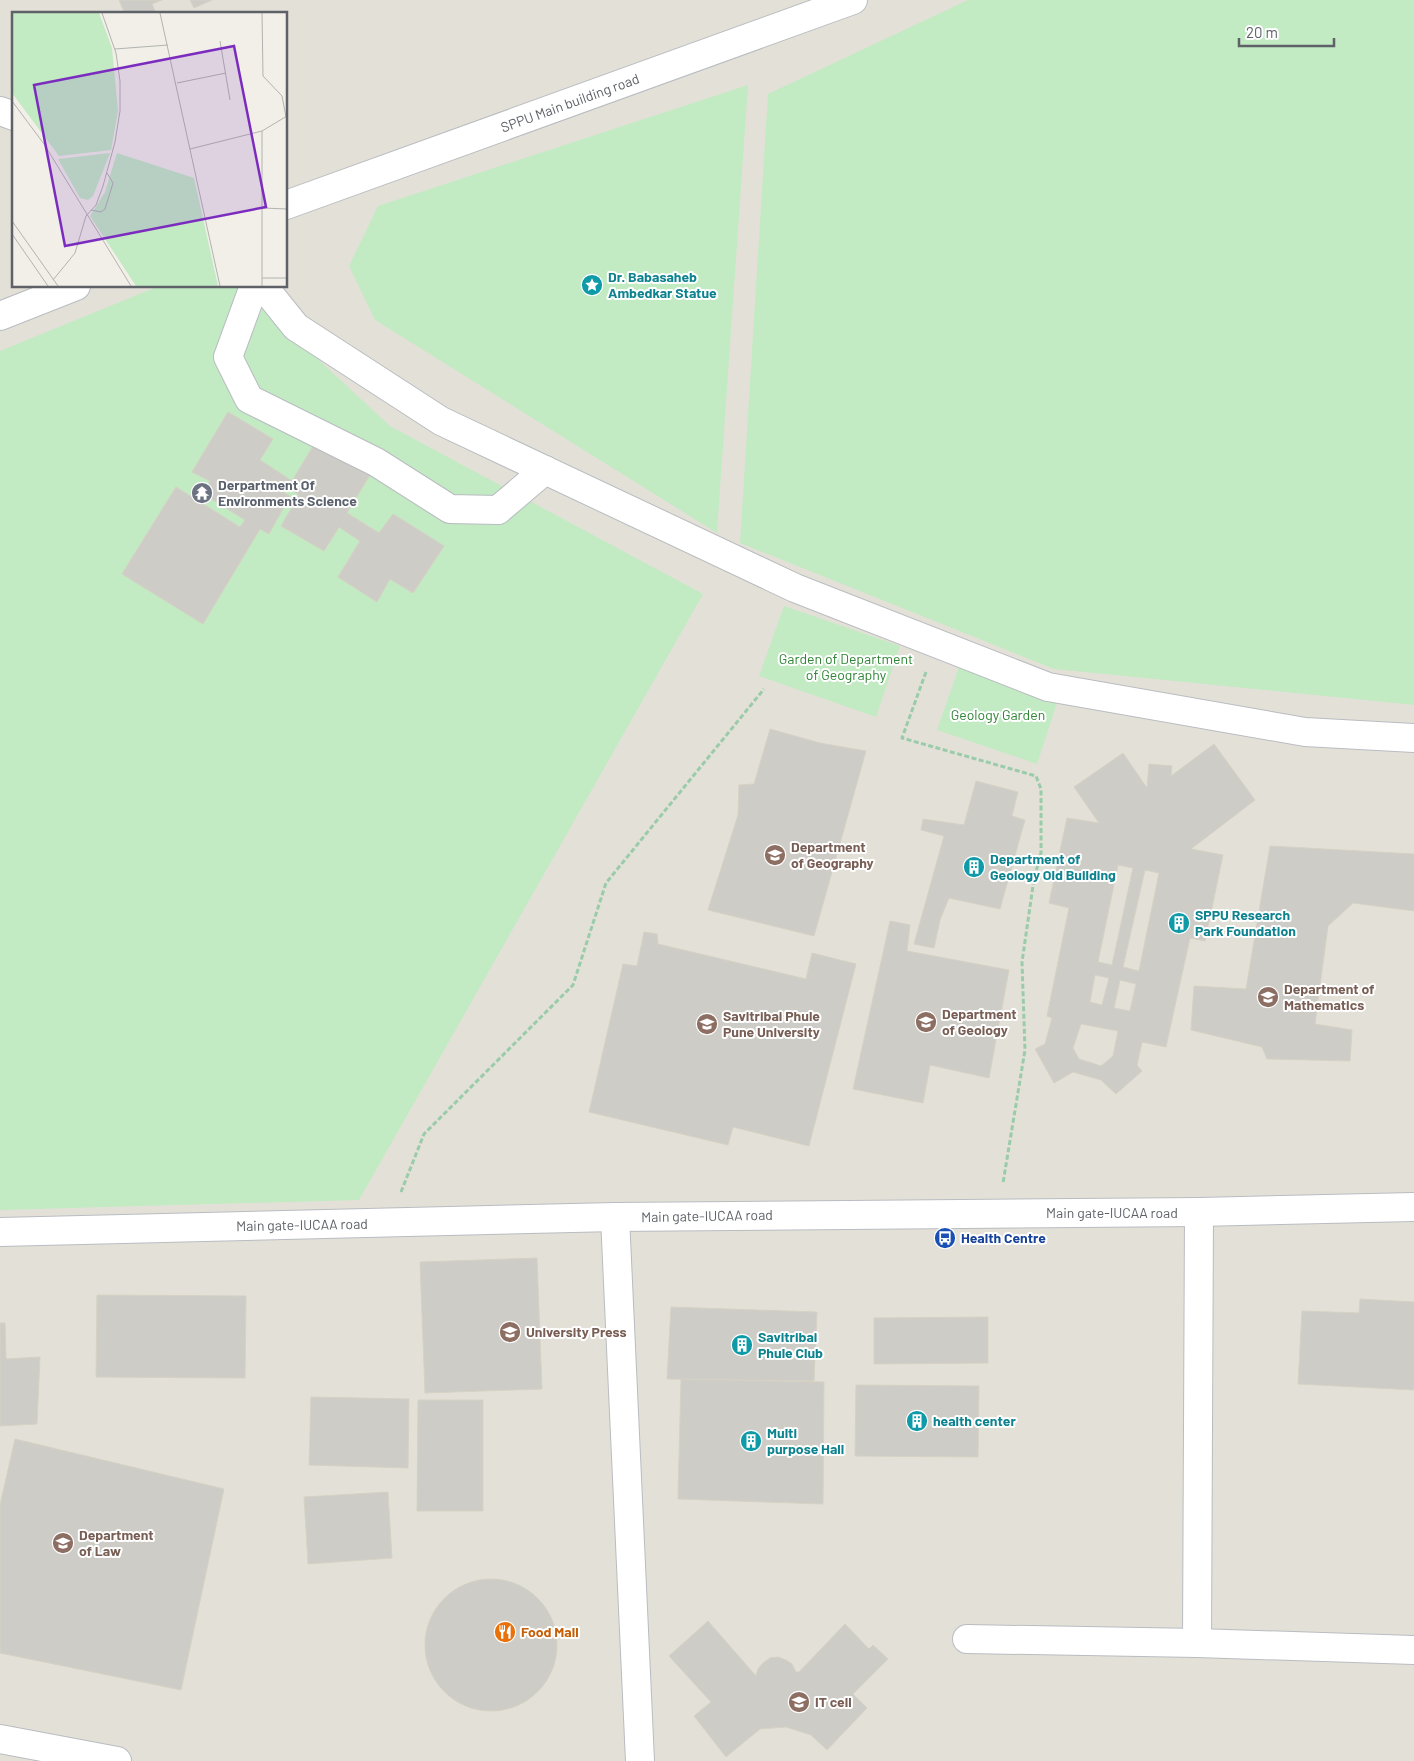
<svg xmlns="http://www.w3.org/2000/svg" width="1414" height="1761" viewBox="0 0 1414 1761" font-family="Barlow,sans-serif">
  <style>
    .education { fill: #e3e1d7; fill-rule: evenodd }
    .green { fill: #c2eac3 }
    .building { fill: #ceccc6; stroke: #d6d1c4; fill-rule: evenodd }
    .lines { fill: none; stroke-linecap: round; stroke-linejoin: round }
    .minor-casing { stroke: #b9bcc1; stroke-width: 30 }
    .path { stroke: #9acbaa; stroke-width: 3; stroke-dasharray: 5 2.5; stroke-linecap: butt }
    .minor { stroke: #fff; stroke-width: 28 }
    .labels { text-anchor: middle; stroke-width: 4; stroke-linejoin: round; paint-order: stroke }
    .street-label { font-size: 14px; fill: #5e6268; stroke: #fff }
    .culture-label { font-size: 14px; font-weight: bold; fill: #0d838f; stroke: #fff; text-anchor: start }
    .worship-label { font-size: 14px; font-weight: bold; fill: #5b616d; stroke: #fff; text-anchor: start }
    .park-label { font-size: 14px; fill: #308536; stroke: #fff }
    .education-label { font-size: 14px; font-weight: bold; fill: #785e54; stroke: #fff; text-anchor: start }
    .transit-label { font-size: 14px; font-weight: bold; fill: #164399; stroke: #fff; text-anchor: start }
    .food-label { font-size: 14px; font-weight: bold; fill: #c56008; stroke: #fff; text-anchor: start }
    .inset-road { fill: none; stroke: #b2b3b0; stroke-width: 1 }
    .view { fill: #7b2cbf; fill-opacity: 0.15; stroke: #7b2cbf; stroke-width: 2.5 }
    .inset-edge { fill: none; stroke: #5e6268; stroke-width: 2.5 }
  </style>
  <rect width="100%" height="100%" fill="#f1efe7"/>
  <!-- education -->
  <path class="education" d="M0,0H1414V1761H0ZM14,14H286V286H14Z"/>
  <!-- green -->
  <g class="green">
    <polygon points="968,0 1414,0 1414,705 1054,669 740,543 768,94"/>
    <polygon points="748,85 717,532 717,533 375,320 349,266 378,206"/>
    <polygon points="159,286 239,286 390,426 703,594 359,1200 0,1210 0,351"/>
    <polygon points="784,606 900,646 876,717 759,676"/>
    <polygon points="959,667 1058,700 1037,764 937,730"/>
  </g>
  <!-- building -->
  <g class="building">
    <polygon points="119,0 162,0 152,4 156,14 125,14"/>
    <polygon points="190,0 212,0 194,8"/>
    <polygon points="228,412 273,439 260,460 292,481 318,438 373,470 347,513 379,533 393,514 444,546 413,593 390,579 377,602 338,577 360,541 339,527 324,551 281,526 299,495 277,481 263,481 290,496 269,534 260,529 203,624 122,574 176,487 240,527 245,520 202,493 210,481 192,472"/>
    <polygon points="770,729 820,743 866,751 814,936 708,910 738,815 739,785 754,784"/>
    <path d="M1214,744L1255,800L1191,849L1223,855L1205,941L1190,938L1166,1047L1142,1042L1137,1065L1142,1071L1116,1094L1101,1080L1073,1072L1054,1083L1035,1049L1045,1044L1052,1018L1047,1016L1069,908L1049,903L1067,818L1099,823L1074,787L1123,753L1147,788L1149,764L1172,766L1171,776ZM1118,865L1133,868L1112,965L1098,962ZM1145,870L1159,873L1139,971L1123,967ZM1095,975L1109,978L1102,1005L1090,1002ZM1120,980L1136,984L1130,1011L1114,1008ZM1081,1024L1118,1031L1113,1056L1101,1066L1079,1059L1073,1048Z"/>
    <polygon points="976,781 1018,792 1012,816 1025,820 1000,909 949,898 940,920 934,948 914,944 944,836 921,830 923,819 964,825"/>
    <polygon points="1270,846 1414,854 1414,911 1353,903 1328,926 1315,1024 1352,1030 1350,1061 1267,1059 1262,1047 1191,1030 1194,986 1246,989"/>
    <polygon points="890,921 910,925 907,951 1009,970 989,1078 930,1065 923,1103 853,1089"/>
    <polygon points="644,932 657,934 658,944 806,979 812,953 856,964 809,1146 733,1127 728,1145 589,1112 623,964 637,966"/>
    <polygon points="537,1258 542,1389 425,1393 420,1262"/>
    <polygon points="97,1295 246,1296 245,1378 96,1377"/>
    <polygon points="1360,1299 1414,1302 1414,1390 1298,1384 1302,1311 1359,1313"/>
    <polygon points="671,1307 817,1312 814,1381 667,1379"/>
    <polygon points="988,1317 988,1363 874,1364 874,1318"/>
    <polygon points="0,1323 5,1323 6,1359 40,1357 37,1424 0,1426"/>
    <polygon points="681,1379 824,1382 823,1504 678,1499"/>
    <polygon points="856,1385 979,1386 978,1457 855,1456"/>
    <polygon points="311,1397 409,1399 408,1468 309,1465"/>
    <polygon points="418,1400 483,1400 483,1511 417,1511"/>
    <polygon points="15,1439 224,1489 181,1690 0,1653 0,1505"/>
    <polygon points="388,1492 392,1558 308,1564 304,1497"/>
    <circle cx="491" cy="1645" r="66"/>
    <polygon points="708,1621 756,1676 758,1669 763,1663 770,1658 778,1657 786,1660 792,1664 796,1672 799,1672 845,1624 869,1649 873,1645 888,1659 853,1694 867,1708 827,1750 811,1735 786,1727 760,1729 726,1757 694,1716 711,1702 669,1656"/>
  </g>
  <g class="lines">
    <!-- minor casing -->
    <g class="minor-casing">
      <g id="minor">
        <polyline points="0,111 14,116"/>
        <polyline points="286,205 853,0"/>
        <polyline points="254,286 228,357 249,399 376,462 450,509 498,510 545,470"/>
        <polyline points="263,286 296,327 441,421 795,588 1048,687 1305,732 1414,738"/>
        <polyline points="0,316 76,286"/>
        <polyline points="615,1217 640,1761"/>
        <polyline points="0,1232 615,1217 1199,1212 1414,1207"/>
        <polyline points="967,1639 1197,1643 1414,1650"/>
        <polyline points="1197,1643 1199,1212"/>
        <polyline points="0,1739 117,1761"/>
      </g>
    </g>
    <!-- path -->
    <g class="path">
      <polyline points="926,672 902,738 1036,776 1041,789 1041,853 1034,879 1022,962 1025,1050 1003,1183"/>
      <polyline points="401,1192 424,1134 573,985 606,883 764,689"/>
    </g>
    <!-- minor -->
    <use href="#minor" class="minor"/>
  </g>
  <!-- icons -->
  <defs>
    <g id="sight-disc" transform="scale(1.125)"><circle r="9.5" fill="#0f9aa8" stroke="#fff"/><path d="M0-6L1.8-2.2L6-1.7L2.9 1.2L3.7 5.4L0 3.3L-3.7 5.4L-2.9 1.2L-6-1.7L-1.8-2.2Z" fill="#fff"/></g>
    <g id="temple-disc" transform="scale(1.125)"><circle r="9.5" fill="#6b7280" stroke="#fff"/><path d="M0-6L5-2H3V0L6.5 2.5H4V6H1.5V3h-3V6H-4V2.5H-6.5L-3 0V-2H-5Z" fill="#fff"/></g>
    <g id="university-disc" transform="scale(1.125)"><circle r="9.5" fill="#8d6e63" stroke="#fff"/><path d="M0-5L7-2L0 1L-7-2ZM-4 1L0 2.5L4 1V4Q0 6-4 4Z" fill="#fff"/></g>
    <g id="building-disc" transform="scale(1.125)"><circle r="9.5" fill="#0f9aa8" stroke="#fff"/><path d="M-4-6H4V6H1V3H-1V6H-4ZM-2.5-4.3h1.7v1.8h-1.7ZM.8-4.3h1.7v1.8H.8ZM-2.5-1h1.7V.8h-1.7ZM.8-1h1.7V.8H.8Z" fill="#fff"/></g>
    <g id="bus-disc" transform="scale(1.125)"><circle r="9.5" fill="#1a4fb4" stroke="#fff"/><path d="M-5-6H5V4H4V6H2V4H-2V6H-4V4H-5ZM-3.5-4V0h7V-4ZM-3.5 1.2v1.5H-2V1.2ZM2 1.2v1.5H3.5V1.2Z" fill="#fff"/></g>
    <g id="restaurant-disc" transform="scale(1.125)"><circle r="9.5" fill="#e8710a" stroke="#fff"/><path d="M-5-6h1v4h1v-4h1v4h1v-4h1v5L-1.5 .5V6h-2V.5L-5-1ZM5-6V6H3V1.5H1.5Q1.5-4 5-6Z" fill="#fff"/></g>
  </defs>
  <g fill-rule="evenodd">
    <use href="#sight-disc" x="592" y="285"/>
    <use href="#temple-disc" x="202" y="493"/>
    <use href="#university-disc" x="775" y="855"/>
    <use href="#building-disc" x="974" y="867"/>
    <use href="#building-disc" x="1179" y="923"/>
    <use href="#university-disc" x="1268" y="997"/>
    <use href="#university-disc" x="926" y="1022"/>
    <use href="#university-disc" x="707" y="1024"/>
    <use href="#bus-disc" x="945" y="1238"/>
    <use href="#university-disc" x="510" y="1332"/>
    <use href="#building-disc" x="742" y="1345"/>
    <use href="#building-disc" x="917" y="1421"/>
    <use href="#building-disc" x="751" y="1441"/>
    <use href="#university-disc" x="63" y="1543"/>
    <use href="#restaurant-disc" x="505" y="1632"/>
    <use href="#university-disc" x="799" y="1702"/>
  </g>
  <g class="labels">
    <!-- street labels -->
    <g class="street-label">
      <text transform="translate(570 103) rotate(-20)" y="5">SPPU Main building road</text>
      <text x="1112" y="1218">Main gate-IUCAA road</text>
      <text transform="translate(707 1216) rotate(-1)" y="5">Main gate-IUCAA road</text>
      <text transform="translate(302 1225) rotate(-1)" y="5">Main gate-IUCAA road</text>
    </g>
    <!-- culture labels -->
    <g class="culture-label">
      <text x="608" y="282">Dr. Babasaheb<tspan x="608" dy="16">Ambedkar Statue</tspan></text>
      <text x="990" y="864">Department of<tspan x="990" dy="16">Geology Old Building</tspan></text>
      <text x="1195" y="920">SPPU Research<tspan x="1195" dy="16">Park Foundation</tspan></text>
      <text x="758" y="1342">Savitribai<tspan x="758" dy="16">Phule Club</tspan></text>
      <text x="933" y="1426">health center</text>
      <text x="767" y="1438">Multi<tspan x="767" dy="16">purpose Hall</tspan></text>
    </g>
    <!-- worship labels -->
    <g class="worship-label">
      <text x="218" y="490">Derpartment Of<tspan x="218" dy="16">Environments Science</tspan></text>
    </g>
    <!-- park labels -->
    <g class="park-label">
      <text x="846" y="664">Garden of Department<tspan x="846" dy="16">of Geography</tspan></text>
      <text x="998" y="720">Geology Garden</text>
    </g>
    <!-- education labels -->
    <g class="education-label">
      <text x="791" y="852">Department<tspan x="791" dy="16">of Geography</tspan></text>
      <text x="1284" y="994">Department of<tspan x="1284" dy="16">Mathematics</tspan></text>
      <text x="942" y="1019">Department<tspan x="942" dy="16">of Geology</tspan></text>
      <text x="723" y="1021">Savitribai Phule<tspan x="723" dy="16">Pune University</tspan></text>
      <text x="526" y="1337">University Press</text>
      <text x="79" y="1540">Department<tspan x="79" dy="16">of Law</tspan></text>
      <text x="815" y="1707">IT cell</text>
    </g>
    <!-- transit labels -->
    <g class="transit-label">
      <text x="961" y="1243">Health Centre</text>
    </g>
    <!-- food labels -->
    <g class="food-label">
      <text x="521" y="1637">Food Mall</text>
    </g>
  </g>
  <!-- overview -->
  <g transform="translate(12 12)">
    <rect width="275" height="275" fill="#f1efe7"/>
    <path d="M0,1H87L100,36L106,99L99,138L47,144L0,81ZM98,141L81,184L76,188L68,186L46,147ZM105,141L182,166L206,274H124L78,204L93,180Z" fill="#c2eac3"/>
    <path class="inset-road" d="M148,1L208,274M250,1L251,64L270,84L274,105M208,29L218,88M103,37L156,33M165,71L214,61M0,89L32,132L119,274M178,137L250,119L275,104M251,196L275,197M79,198L89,200L93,197L101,171L95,161M0,209L46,274M0,222L36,274M250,266H275M41,268L63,241L74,204L84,193L91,174L103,130L108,99V69L104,41L90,1M250,274V119"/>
    <path class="view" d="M222,34L254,195L53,234L22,73Z"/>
    <rect width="275" height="275" class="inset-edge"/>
  </g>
  <!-- scale -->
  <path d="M1239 38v8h95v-8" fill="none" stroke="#5e6268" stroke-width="2.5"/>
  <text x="1246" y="38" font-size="15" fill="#5e6268" stroke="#ffffff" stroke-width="4" paint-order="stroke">20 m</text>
</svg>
